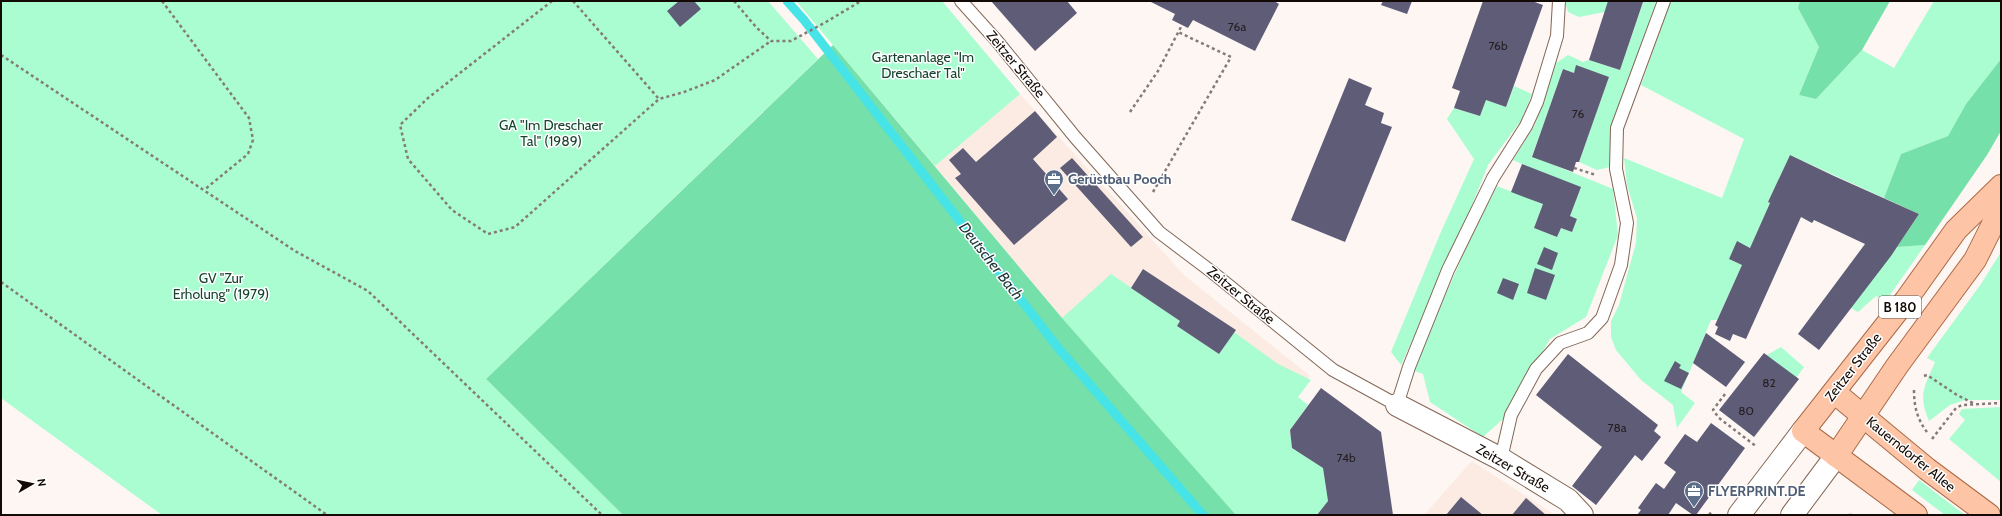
<svg xmlns="http://www.w3.org/2000/svg" width="2002" height="516" viewBox="0 0 2002 516" font-family="Cabin,sans-serif">
  <style>
    .built { fill: #fbebe2 }
    .green { fill: #a9fdd0 }
    .forest { fill: #75e0aa }
    .lines { fill: none; stroke-linecap: round; stroke-linejoin: round }
    .stream { stroke: #46e3e7; stroke-width: 9 }
    .building { fill: #5e5c77 }
    .lane-casing { stroke: #826756; stroke-width: 14 }
    .street-casing { stroke: #826756; stroke-width: 24 }
    .secondary-casing { stroke: #826756; stroke-width: 24 }
    .primary-casing { stroke: #ab6a47; stroke-width: 24 }
    .path { stroke: #847b77; stroke-width: 2.5; stroke-dasharray: 3 3; stroke-linecap: butt }
    .lane { stroke: #fff; stroke-width: 12 }
    .street { stroke: #fff; stroke-width: 22 }
    .secondary { stroke: #fff; stroke-width: 22 }
    .primary { stroke: #fdc5a6; stroke-width: 22 }
    .labels { text-anchor: middle; stroke-width: 3; stroke-linejoin: round; paint-order: stroke }
    .number-label { font-size: 12px; fill: #261e22 }
    .shield { fill: #fff; stroke: #5a5450; stroke-width: 1 }
    .shield-label { font-size: 13px; font-weight: bold; fill: #140a05 }
    .park-label { font-size: 14px; fill: #17442f; stroke: #fff }
    .street-label { font-size: 14px; fill: #140a05; stroke: #fff }
    .service-label { font-size: 14px; font-weight: bold; fill: #4e5e75; stroke: #fff; text-anchor: start }
    .water-label { font-size: 15px; font-style: italic; fill: #20393a; stroke: #fff }
  </style>
  <rect width="100%" height="100%" fill="#fdf6f3"/>
  <!-- built -->
  <g class="built">
    <polygon points="1020,94 1185,276 1310,376 1221,498 1062,318 935,166"/>
    <polygon points="1472,461 1555,515 1424,515"/>
  </g>
  <!-- green -->
  <g class="green">
    <polygon points="1,1 768,1 818,59 486,379 623,515 162,515 1,398"/>
    <polygon points="796,1 942,1 1020,94 935,166"/>
    <polygon points="1565,1 1608,1 1605,12 1579,17 1568,12"/>
    <polygon points="1639,1 1656,1 1610,133 1610,167 1597,170 1579,162 1609,77 1574,73 1563,69 1532,156 1613,189 1618,235 1586,317 1550,339 1503,419 1483,437 1430,402 1423,374 1412,370 1471,237 1497,186 1543,204 1534,228 1557,237 1561,228 1572,232 1577,219 1570,216 1580,189 1513,160 1535,125 1556,63 1568,55 1583,62 1589,60 1620,70 1643,3"/>
    <polygon points="1671,1 1800,1 1798,8 1819,47 1799,95 1816,99 1862,50 1894,68 1934,1 2001,1 2001,59 1966,104 1948,136 1901,154 1884,198 1790,155 1768,202 1770,203 1750,248 1737,242 1729,259 1742,265 1717,320 1711,320 1681,392 1695,403 1677,428 1673,405 1641,380 1616,350 1611,337 1611,321 1619,305 1636,243 1637,218 1627,185 1624,158 1722,198 1744,139 1641,85"/>
    <polygon points="1514,86 1532,94 1522,119 1488,165 1461,232 1401,365 1391,352 1440,234 1474,159 1447,119 1454,108 1480,116 1486,100 1506,107"/>
    <polygon points="1925,245 1885,302 1876,296 1858,312 1851,308 1897,247"/>
    <path d="M2001,252V400H1965L1950,405L1929,421C1918,394 1924,388 1935,362L1927,358L1981,284Z"/>
    <polygon points="1111,274 1180,321 1177,326 1219,354 1234,332 1278,364 1311,380 1298,397 1308,405 1290,430 1292,448 1323,468 1328,501 1317,515 1236,515 1062,318"/>
    <polygon points="1781,347 1804,367 1796,378 1767,355"/>
    <polygon points="2001,407 2001,482 1949,439 1965,420 1959,414 1962,409"/>
    <polygon points="1919,480 1965,515 1945,515 1912,490"/>
  </g>
  <!-- forest -->
  <g class="forest">
    <polygon points="1800,1 1890,1 1862,50 1816,99 1799,95 1819,47 1798,8"/>
    <polygon points="833,45 1062,318 1236,515 623,515 486,379"/>
    <polygon points="2001,59 2001,131 1987,155 1925,245 1897,247 1919,214 1884,198 1901,154 1948,136 1966,104"/>
  </g>
  <g class="lines">
    <!-- stream -->
    <polyline class="stream" points="787,1 804,20 1059,349 1203,515"/>
  </g>
  <!-- building -->
  <g class="building">
    <polygon points="679,1 694,1 701,9 680,27 667,11"/>
    <polygon points="991,1 1067,1 1077,13 1035,51"/>
    <polygon points="1149,1 1274,1 1279,4 1255,51 1193,20 1188,28 1172,20 1175,14"/>
    <polygon points="1383,1 1412,1 1407,14 1381,5"/>
    <polygon points="1483,1 1532,1 1543,5 1506,107 1486,100 1480,116 1454,108 1460,91 1452,88"/>
    <polygon points="1608,1 1643,2 1620,70 1589,60"/>
    <polygon points="1576,65 1609,77 1579,162 1576,162 1573,172 1532,157 1563,69 1574,73"/>
    <polygon points="1349,78 1372,88 1365,105 1384,113 1381,123 1392,127 1345,242 1291,220"/>
    <polygon points="1035,111 1057,137 1033,159 1068,199 1014,245 955,178 961,174 949,160 963,148 976,162"/>
    <polygon points="1790,155 1834,176 1919,214 1891,256 1819,350 1798,334 1865,244 1814,220 1812,223 1801,217 1746,339 1733,334 1730,341 1715,334 1718,327 1715,325 1742,265 1729,259 1737,241 1750,248 1770,203 1768,202"/>
    <polygon points="1072,158 1143,237 1131,247 1060,168"/>
    <polygon points="1522,164 1581,187 1570,216 1577,219 1572,232 1561,228 1557,237 1534,228 1543,204 1511,192"/>
    <polygon points="1544,247 1558,253 1552,270 1537,264"/>
    <polygon points="1535,268 1555,275 1546,300 1527,293"/>
    <polygon points="1143,269 1236,330 1219,354 1177,326 1180,321 1131,288"/>
    <polygon points="1503,278 1519,284 1513,300 1497,293"/>
    <polygon points="1706,333 1745,362 1726,387 1693,363"/>
    <polygon points="1764,353 1799,379 1754,437 1719,410"/>
    <polygon points="1568,354 1658,425 1654,431 1661,437 1642,461 1635,455 1596,505 1572,486 1602,447 1536,395"/>
    <polygon points="1675,361 1681,365 1679,368 1689,373 1681,389 1664,381"/>
    <polygon points="1321,388 1381,432 1393,515 1317,515 1328,501 1323,468 1292,448 1290,430"/>
    <polygon points="1711,423 1745,448 1696,515 1693,515 1676,503 1668,515 1637,515 1641,510 1638,508 1656,483 1664,489 1676,472 1664,463 1685,434 1697,442"/>
    <polygon points="1461,497 1483,515 1446,515"/>
    <polygon points="1526,498 1546,515 1512,515"/>
  </g>
  <g class="lines">
    <!-- lane casing -->
    <g class="lane-casing">
      <g id="lane">
        <polyline points="961,1 997,41 1075,137 1159,232 1212,272 1333,370 1397,405 1409,367 1448,270 1493,178 1526,126 1537,102 1557,36 1559,1"/>
        <polyline points="1501,459 1511,415 1536,369 1560,343 1588,333 1602,318 1621,265 1627,223 1616,169 1617,128 1664,1"/>
      </g>
    </g>
    <!-- street casing -->
    <g class="street-casing">
      <polyline id="street" points="1397,405 1501,459 1568,500 1582,515"/>
    </g>
    <!-- secondary casing -->
    <g class="secondary-casing">
      <g id="secondary">
        <polyline points="1739,515 1803,431"/>
        <polyline points="1792,515 1836,456"/>
      </g>
    </g>
    <!-- primary casing -->
    <g class="primary-casing">
      <g id="primary">
        <polyline points="1834,392 1927,469 1989,515"/>
        <polyline points="1836,456 1897,366 1975,260 1992,226 2001,203"/>
        <polyline points="1916,515 1803,431 1906,300 1956,230 2001,186"/>
      </g>
    </g>
    <!-- path -->
    <g class="path">
      <polyline points="162,1 249,118 253,140 248,154 204,190"/>
      <polyline points="552,1 428,98 400,125 408,159 452,210 488,234 515,227 659,99"/>
      <polyline points="573,1 659,99 684,92 715,80 771,41"/>
      <polyline points="734,1 756,27 771,41 791,41 826,22 861,1"/>
      <polyline points="1,55 295,251 368,291 602,515"/>
      <polyline points="1130,112 1158,71 1182,25"/>
      <polyline points="1574,168 1596,175"/>
      <polyline points="1153,192 1231,57 1178,32"/>
      <polyline points="1,282 327,515"/>
      <polyline points="1924,376 1927,375 1957,395 1973,403"/>
      <path d="M1914,390C1914,406 1917,419 1927,432"/>
      <polyline points="1725,394 1713,410 1719,418 1757,447"/>
      <polyline points="1932,439 1956,408 1962,405 2001,403"/>
      <polyline points="1709,515 1712,511"/>
      <polyline points="1849,515 1853,515"/>
    </g>
    <!-- lane -->
    <use href="#lane" class="lane"/>
    <!-- street -->
    <use href="#street" class="street"/>
    <!-- secondary -->
    <use href="#secondary" class="secondary"/>
    <!-- primary -->
    <use href="#primary" class="primary"/>
  </g>
  <!-- icons -->
  <defs>
    <g id="office-pin" transform="scale(1)"><path d="M0 17L-7.5 6A9.5 9.5 0 1 1 7.5 6Z" fill="#5c6f8a" stroke="#fff"/><path d="M-6-3h4V-5.5h4V-3h4V5H-6ZM-1-4.5V-3h2v-1.5ZM-6 0V1H6V0Z" fill="#fff"/></g>
  </defs>
  <g fill-rule="evenodd">
    <use href="#office-pin" x="1054" y="179"/>
    <use href="#office-pin" x="1694" y="491"/>
  </g>
  <g class="labels">
    <!-- number labels -->
    <g class="number-label">
      <text x="1237" y="31">76a</text>
      <text x="1498" y="50">76b</text>
      <text x="1578" y="118">76</text>
      <text x="1769" y="387">82</text>
      <text x="1746" y="415">80</text>
      <text x="1617" y="432">78a</text>
      <text x="1346" y="462">74b</text>
    </g>
    <!-- shield labels -->
    <rect class="shield" x="1879" y="296" width="42" height="22" rx="3"/>
    <g class="shield-label">
      <text x="1900" y="312">B 180</text>
    </g>
    <!-- park labels -->
    <g class="park-label">
      <text x="923" y="62">Gartenanlage "Im<tspan x="923" dy="16">Dreschaer Tal"</tspan></text>
      <text x="551" y="130">GA "Im Dreschaer<tspan x="551" dy="16">Tal" (1989)</tspan></text>
      <text x="221" y="283">GV "Zur<tspan x="221" dy="16">Erholung" (1979)</tspan></text>
    </g>
    <!-- street labels -->
    <g class="street-label">
      <text transform="translate(1016 64) rotate(50)" y="5">Zeitzer Straße</text>
      <text transform="translate(1241 295) rotate(39)" y="5">Zeitzer Straße</text>
      <text transform="translate(1853 367) rotate(-52)" y="5">Zeitzer Straße</text>
      <text transform="translate(1911 454) rotate(39)" y="5">Kauerndorfer Allee</text>
      <text transform="translate(1513 468) rotate(30)" y="5">Zeitzer Straße</text>
    </g>
    <!-- service labels -->
    <g class="service-label">
      <text x="1068" y="184">Gerüstbau Pooch</text>
      <text x="1708" y="496">FLYERPRINT.DE</text>
    </g>
    <!-- water labels -->
    <g class="water-label">
      <text transform="translate(991 261) rotate(52)" y="5">Deutscher Bach</text>
    </g>
  </g>
  <!-- border -->
  <rect width="2002" height="516" fill="none" stroke="#140a05" stroke-width="4"/>
  <!-- north arrow -->
  <g transform="translate(32 484) rotate(81)" stroke="#ffffff" stroke-width="3" paint-order="stroke">
  <path d="M0-3L7 15L0 10L-7 15Z" fill="#140a05"/>
  <text y="-6" font-size="11" font-weight="bold" text-anchor="middle" fill="#140a05">N</text>
  </g>
</svg>
